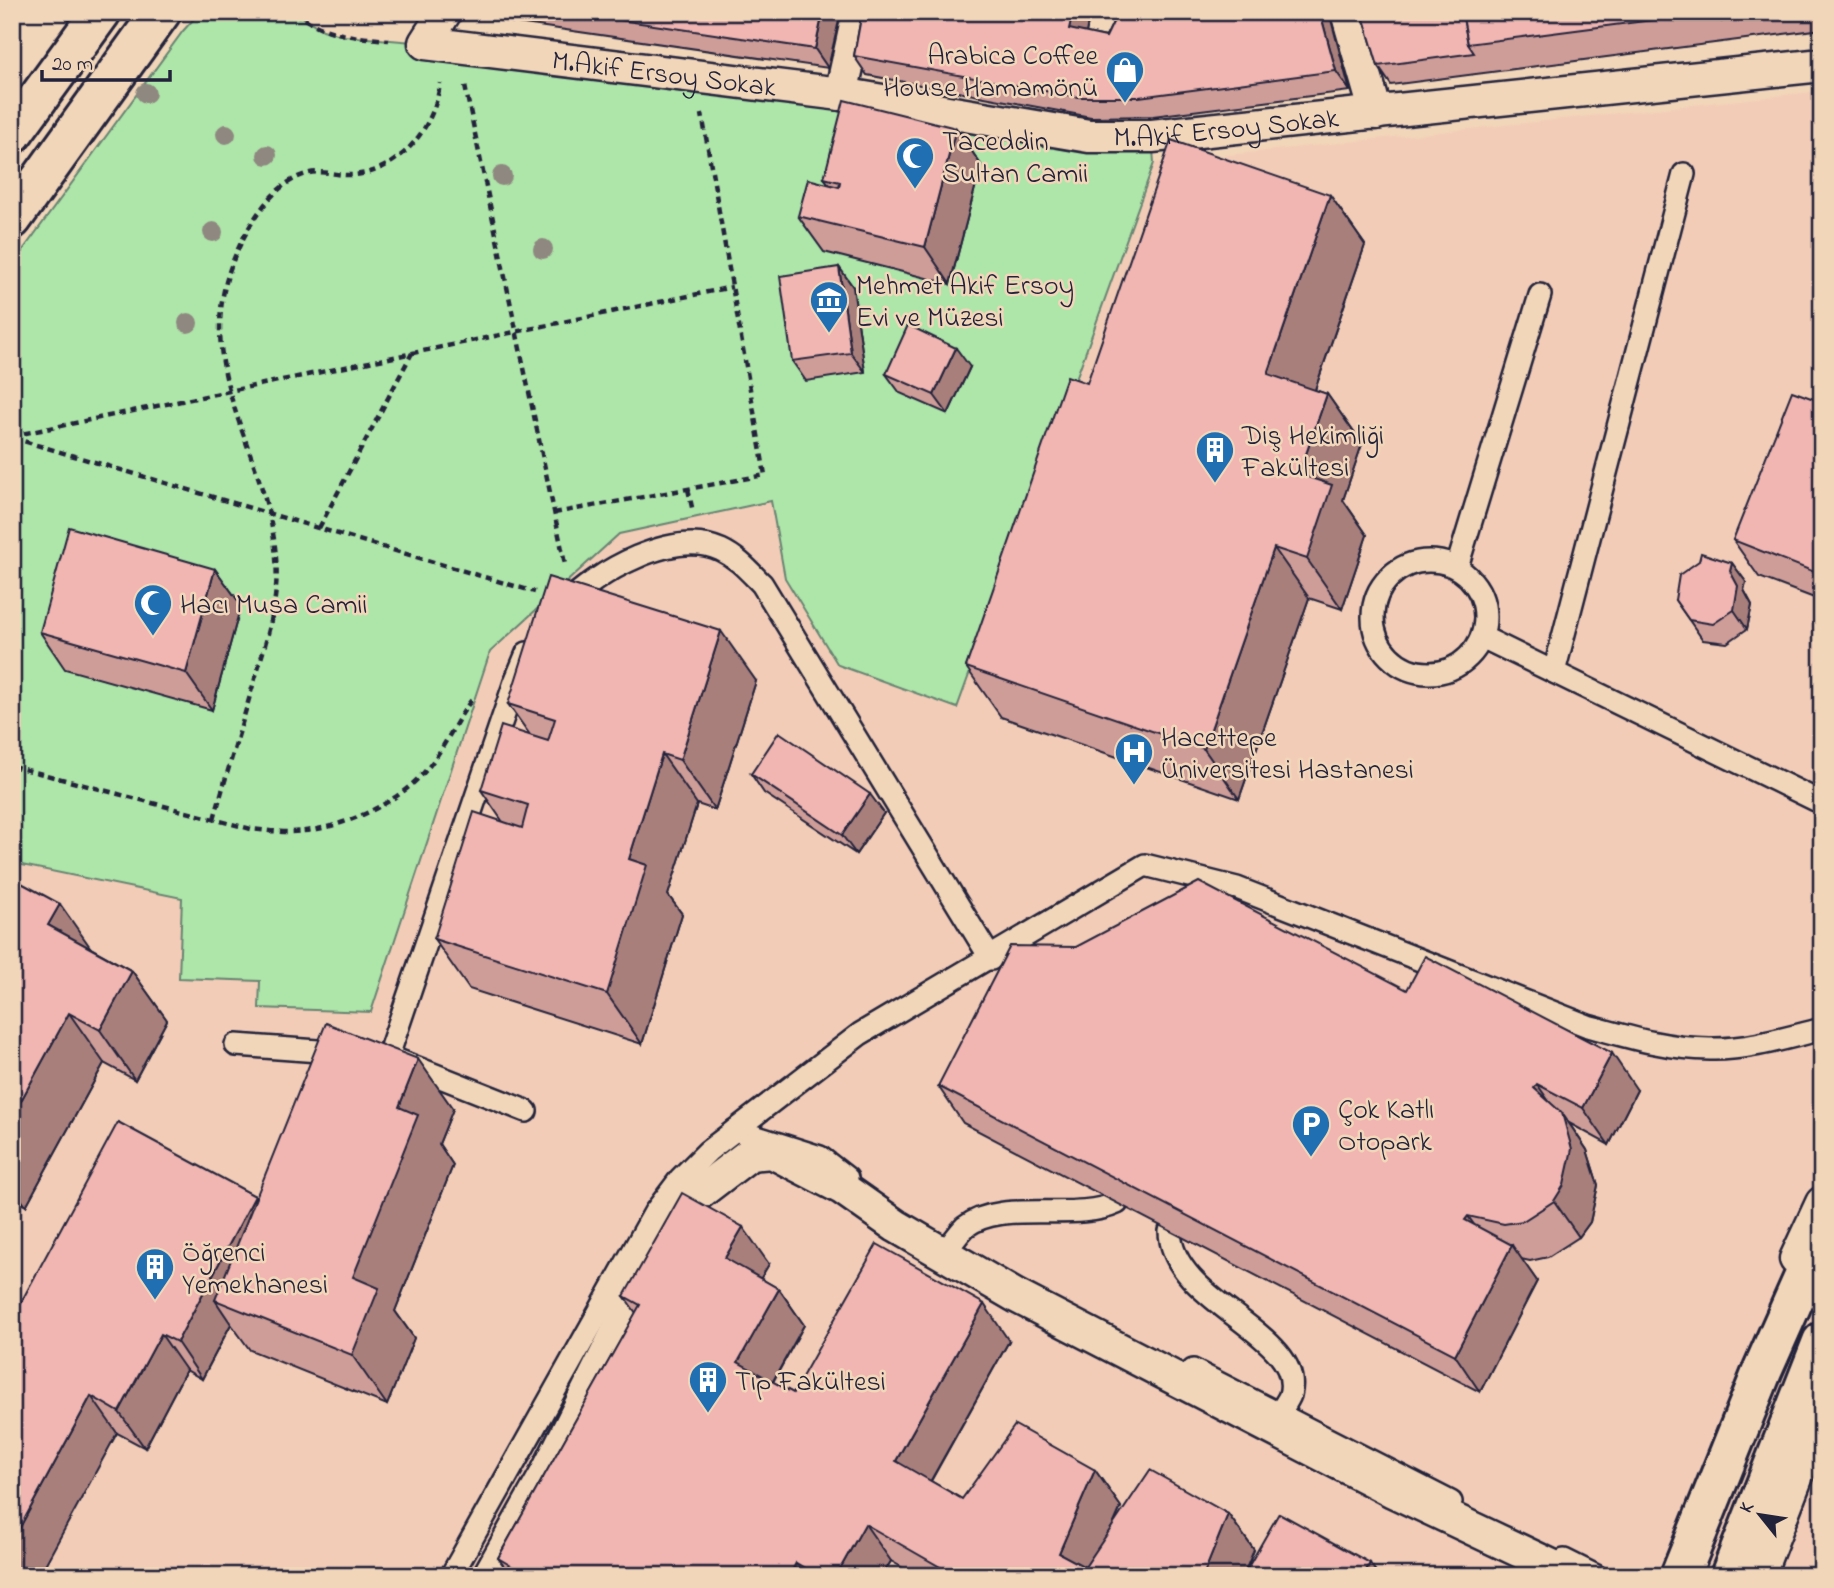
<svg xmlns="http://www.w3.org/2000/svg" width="1834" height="1588" viewBox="0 0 1834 1588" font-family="'Indie Flower',sans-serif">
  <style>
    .built { fill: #f2ccb7 }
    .green { fill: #aee5a9; stroke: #688472; stroke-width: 2 }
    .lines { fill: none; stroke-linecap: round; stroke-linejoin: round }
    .service-casing { stroke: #22223b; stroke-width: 26 }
    .pedestrian-casing { stroke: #22223b; stroke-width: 37 }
    .minor-casing { stroke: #22223b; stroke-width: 44 }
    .primary-casing { stroke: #22223b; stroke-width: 44 }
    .path { stroke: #22223b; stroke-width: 4.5; stroke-dasharray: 7 5; stroke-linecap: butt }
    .service { stroke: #f2d6b9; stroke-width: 21 }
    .pedestrian { stroke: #f2d6b9; stroke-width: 32 }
    .minor { stroke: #f2d6b9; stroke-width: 38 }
    .primary { stroke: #f2d6b9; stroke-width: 38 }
    .tree { fill: #8f8880 }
    .wall { fill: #cf9d98; stroke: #22223b; stroke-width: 2 }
    .shaded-wall { fill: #a97f7c; stroke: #22223b; stroke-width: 2 }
    .building { fill: #f1b6b1; stroke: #22223b; stroke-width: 2 }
    .labels { text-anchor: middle; stroke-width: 5; stroke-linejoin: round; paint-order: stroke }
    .poi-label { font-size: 28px; fill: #22223b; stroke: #f2d6b9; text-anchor: start }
    .street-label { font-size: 28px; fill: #22223b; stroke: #f2d6b9 }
  </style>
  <rect width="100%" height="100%" fill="#f2d6b9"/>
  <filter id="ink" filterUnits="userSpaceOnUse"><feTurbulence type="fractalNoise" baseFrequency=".0143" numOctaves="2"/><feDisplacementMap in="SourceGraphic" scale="14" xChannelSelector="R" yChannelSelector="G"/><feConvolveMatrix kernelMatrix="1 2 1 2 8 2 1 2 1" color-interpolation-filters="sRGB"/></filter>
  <g filter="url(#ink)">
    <!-- built -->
    <polygon class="built" points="1822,91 1822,1576 12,1576 12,863 182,898 180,978 260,981 259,1008 371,1012 490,652 619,534 772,501 785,578 957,707 1154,163"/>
    <!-- green -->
    <polygon class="green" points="200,12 295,12 323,30 344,36 425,43 1152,136 1154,163 957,708 838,665 785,578 771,501 619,534 490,652 371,1012 259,1008 260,981 179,978 182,898 12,863 12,265 183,31"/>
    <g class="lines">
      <!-- service casing -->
      <g class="service-casing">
        <g id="service">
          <circle cx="1429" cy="617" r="56"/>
          <polyline points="1457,567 1540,295"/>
          <path d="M564,606C596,572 674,528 721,550C738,558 749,571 762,584L991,959"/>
          <polyline points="1482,637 1822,803"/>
          <polyline points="1554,672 1684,174"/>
          <polyline points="236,1045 388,1056 515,682 527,653"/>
          <polyline points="400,1061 526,1111"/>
          <polyline points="735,1130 820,1157 847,1178"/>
          <path d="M1170,1231C1171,1303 1307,1334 1290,1395C1288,1401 1282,1408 1279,1414"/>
          <path d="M951,1244C955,1239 960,1232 965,1227C1001,1198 1074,1223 1117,1203"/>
          <polyline points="1193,1370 1451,1502"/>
          <polyline points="1564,1560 1596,1576"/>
          <path d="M451,1576L655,1212L680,1179L708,1151L860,1034L1145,865L1237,888L1588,1026C1628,1037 1668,1049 1710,1049C1747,1050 1786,1038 1822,1029"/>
        </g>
      </g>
      <!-- pedestrian casing -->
      <g class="pedestrian-casing">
        <g id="pedestrian">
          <path id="s1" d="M445,12L425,43L841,94L1089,136H1152L1822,65"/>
          <polyline points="1347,12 1376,113"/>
          <polyline points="841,94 859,12"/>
          <polyline points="1796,1259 1822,1203"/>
          <polyline points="489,1576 547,1473 653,1261 690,1200 750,1154 772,1152 842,1188 896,1226 1016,1296 1393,1491 1573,1576"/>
          <polyline points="1758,1576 1822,1411"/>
        </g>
      </g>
      <!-- minor casing -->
      <g class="minor-casing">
        <g id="minor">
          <polyline points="1680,1576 1763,1369 1822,1236"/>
          <polyline points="1730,1576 1822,1342"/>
        </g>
      </g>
      <!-- primary casing -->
      <g class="primary-casing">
        <g id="primary">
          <polyline points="12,134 101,12"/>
          <polyline points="12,219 161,12"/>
        </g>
      </g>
      <!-- path -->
      <g class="path">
        <path d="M295,12C323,35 354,37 389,40"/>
        <polyline points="465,86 565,564"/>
        <polyline points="12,436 732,287"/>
        <polyline points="13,438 535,592"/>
        <polyline points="688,489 693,512"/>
        <polyline points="554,513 765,475 702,114"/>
        <polyline points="319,528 412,353"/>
        <path d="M12,766L251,829C263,830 276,832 288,832C335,832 396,806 426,770C445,748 455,721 473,698"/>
        <path d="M214,819C226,776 239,734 251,692C264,648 280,604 276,558C269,455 192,374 231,266C244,232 269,185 306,174C321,169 337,176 353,175C400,172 435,127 440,83"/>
      </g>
      <!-- service -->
      <use href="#service" class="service"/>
      <!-- pedestrian -->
      <use href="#pedestrian" class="pedestrian"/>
      <!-- minor -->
      <use href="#minor" class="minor"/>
      <!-- primary -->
      <use href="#primary" class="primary"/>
    </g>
    <!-- trees -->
    <g class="tree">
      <circle cx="146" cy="93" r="10"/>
      <circle cx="226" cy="134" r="10"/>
      <circle cx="267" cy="155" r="10"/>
      <circle cx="502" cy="176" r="10"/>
      <circle cx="213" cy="232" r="10"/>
      <circle cx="543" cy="249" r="10"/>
      <circle cx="188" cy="323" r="10"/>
    </g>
    <!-- wall -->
    <g class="wall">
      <polygon points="485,12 841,12 828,68 490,19"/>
      <polygon points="862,12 1086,12 1089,17 1086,33 1106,37 1118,12 1329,12 1350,91 1153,116 1091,117 867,75 854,56"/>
      <polygon points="1362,12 1822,12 1822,29 1391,85 1378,66"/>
      <polygon points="956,128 981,165 950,284 824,252 798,216 829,184 824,178"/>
      <polygon points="1330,195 1365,245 1315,390 1327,394 1362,444 1343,500 1367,535 1342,609 1309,598 1239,799 1001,717 966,667 1087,383"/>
      <polygon points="839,267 853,287 865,372 806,381 792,361"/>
      <polygon points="970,367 948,414 900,393 886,374"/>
      <polygon points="1822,402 1822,601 1759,577 1733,540"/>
      <polygon points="1732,563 1746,582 1744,590 1752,605 1747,629 1727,643 1703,640 1675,600"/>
      <polygon points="215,569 241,605 212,710 65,669 40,632"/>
      <polygon points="756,681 715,810 697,804 668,895 682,914 642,1044 469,989 434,939 503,822 481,790 530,735 508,704"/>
      <polygon points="751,774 884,813 856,854 764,793"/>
      <polygon points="12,882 91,948 132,971 167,1020 135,1080 104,1063 26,1206 12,1199"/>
      <polygon points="1407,990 1637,1090 1609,1145 1569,1123 1587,1150 1598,1185 1590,1222 1579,1237 1548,1257 1530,1261 1521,1259 1537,1281 1480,1392 963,1123 938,1086"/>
      <polygon points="453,1109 439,1144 453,1165 395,1311 414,1338 387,1405 250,1350 231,1324 202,1379 186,1370 145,1448 117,1433 12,1319 256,1198"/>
      <polygon points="769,1264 760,1278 779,1289 804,1325 773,1382 793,1393 1009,1341 931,1481 962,1499 1095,1470 1121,1507 1112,1526 1228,1514 1254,1550 1244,1575 1379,1576 917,1576 891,1561 882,1576 507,1576 509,1573 498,1558 636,1313 624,1296"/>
    </g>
    <!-- shaded-wall -->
    <g class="shaded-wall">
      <polygon points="823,12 841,12 828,68 815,49"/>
      <polygon points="1073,12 1086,12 1089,17 1083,49 1069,29"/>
      <polygon points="1320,12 1329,12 1350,91 1336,71"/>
      <polygon points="1716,12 1732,12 1722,21"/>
      <polygon points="956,128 981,165 950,284 925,247"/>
      <polygon points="1330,195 1365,245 1303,424 1268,374"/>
      <polygon points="839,267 853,287 865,372 851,353"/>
      <polygon points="956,348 970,367 948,414 934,395"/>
      <polygon points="1327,394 1362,444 1343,500 1367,535 1342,609 1307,559 1299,474"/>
      <polygon points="1274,548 1309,598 1239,799 1204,749"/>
      <polygon points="1822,562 1822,579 1817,573"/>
      <polygon points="1732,563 1746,582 1744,590 1752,605 1747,629 1734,610 1730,571"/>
      <polygon points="215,569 241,605 212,710 186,673"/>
      <polygon points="721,631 756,681 715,810 680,760"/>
      <polygon points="662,754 697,804 668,895 682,914 642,1044 607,994 629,859"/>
      <polygon points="870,794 884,813 856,854 842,835"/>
      <polygon points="60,904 95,954 48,925"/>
      <polygon points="132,971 167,1020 135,1080 100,1030"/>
      <polygon points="69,1013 104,1063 26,1206 12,1187 12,1117"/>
      <polygon points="1612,1053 1637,1090 1609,1145 1583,1108"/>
      <polygon points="418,1059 453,1109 439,1144 453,1165 395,1311 414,1338 387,1405 352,1355 353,1277 399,1107"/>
      <polygon points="1537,1084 1562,1120 1534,1088"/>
      <polygon points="1562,1113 1587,1150 1598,1185 1590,1222 1579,1237 1554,1201"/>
      <polygon points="255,1196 281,1233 215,1300 231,1324 202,1379 177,1342"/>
      <polygon points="1468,1216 1493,1252 1465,1220"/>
      <polygon points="743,1227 769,1264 751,1295 725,1258"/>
      <polygon points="1512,1245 1537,1281 1480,1392 1455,1355"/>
      <polygon points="779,1289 804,1325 763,1399 738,1362"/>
      <polygon points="984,1304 1009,1341 921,1498 896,1461"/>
      <polygon points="161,1334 186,1370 145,1448 119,1412"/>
      <polygon points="91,1396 117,1433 39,1576 12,1576 12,1542"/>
      <polygon points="1095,1470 1121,1507 1091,1576 1059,1553"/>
      <polygon points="1228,1514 1254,1550 1243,1576 1203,1576"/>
      <polygon points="865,1524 891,1561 882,1576 836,1576"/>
      <polygon points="796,1563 805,1576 789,1576"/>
      <polygon points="1370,1563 1379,1576 1363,1576"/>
    </g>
    <!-- building -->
    <g class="building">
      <polygon points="566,12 823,12 815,49"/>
      <polygon points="862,12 1073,12 1069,29 1106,37 1118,12 1320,12 1336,71 1139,97 1078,97 854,56"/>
      <polygon points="1362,12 1462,12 1468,44 1474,53 1378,66"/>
      <polygon points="1462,12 1714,12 1468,44"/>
      <polygon points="1721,12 1789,12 1722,21"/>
      <polygon points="844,100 956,128 925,247 798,216 808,179 839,187 840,182 824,178"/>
      <polygon points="1171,140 1330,195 1268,374 1327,394 1299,474 1332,485 1307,559 1274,548 1204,749 966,667 1067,376 1087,383"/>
      <polygon points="839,267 851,353 792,361 780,276"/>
      <polygon points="908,325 956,348 934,395 886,374"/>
      <polygon points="1792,391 1822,402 1822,562 1817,573 1733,540"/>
      <polygon points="69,527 215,569 186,673 40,632"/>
      <polygon points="1701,553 1732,563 1730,571 1738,586 1734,610 1713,624 1689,620 1675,600 1679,575 1699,561"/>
      <polygon points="548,577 721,631 680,760 662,754 629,859 647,865 607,994 434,939 474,812 522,828 528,805 481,790 501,726 548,741 555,719 508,704"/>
      <polygon points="779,732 870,794 842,835 751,774"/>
      <polygon points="14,879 60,904 48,925 132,971 100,1030 69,1013 12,1117 12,882"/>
      <polygon points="1199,882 1407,990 1425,956 1612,1053 1583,1108 1537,1084 1534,1088 1562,1113 1572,1149 1564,1185 1554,1201 1523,1221 1504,1224 1468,1216 1465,1220 1512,1245 1455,1355 938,1086 1010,946 1076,947"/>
      <polygon points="326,1023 418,1059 399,1107 418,1115 353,1277 379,1288 352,1355 215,1300"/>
      <polygon points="118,1122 255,1196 177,1342 161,1334 119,1412 91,1396 12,1542 12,1319"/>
      <polygon points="682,1193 743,1227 725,1258 779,1289 738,1362 793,1393 877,1244 984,1304 896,1461 962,1499 1015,1425 1095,1470 1059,1553 1085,1567 1150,1470 1228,1514 1203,1576 956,1576 865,1524 836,1576 818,1576 796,1563 789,1576 507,1576 513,1567 498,1558 640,1305 624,1296"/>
      <polygon points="1279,1513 1370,1563 1363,1576 1243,1576"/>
    </g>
  </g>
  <!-- icons -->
  <defs>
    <g id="shop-pin" transform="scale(2.0125)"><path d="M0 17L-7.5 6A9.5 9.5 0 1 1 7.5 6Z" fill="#1f6fb2" stroke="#f2d6b9"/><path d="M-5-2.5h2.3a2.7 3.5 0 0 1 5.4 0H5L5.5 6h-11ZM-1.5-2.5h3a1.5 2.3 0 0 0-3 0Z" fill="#fff"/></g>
    <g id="mosque-pin" transform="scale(2.0125)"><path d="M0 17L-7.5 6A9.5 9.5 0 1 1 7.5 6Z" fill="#1f6fb2" stroke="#f2d6b9"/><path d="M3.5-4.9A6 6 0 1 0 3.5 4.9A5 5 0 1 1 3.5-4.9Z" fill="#fff"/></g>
    <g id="museum-pin" transform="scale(2.0125)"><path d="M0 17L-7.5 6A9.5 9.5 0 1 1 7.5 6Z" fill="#1f6fb2" stroke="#f2d6b9"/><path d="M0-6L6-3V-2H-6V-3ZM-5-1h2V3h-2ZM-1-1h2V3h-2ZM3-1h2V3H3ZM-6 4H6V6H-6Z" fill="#fff"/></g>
    <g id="building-pin" transform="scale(2.0125)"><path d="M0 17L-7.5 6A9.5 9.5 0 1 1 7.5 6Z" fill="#1f6fb2" stroke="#f2d6b9"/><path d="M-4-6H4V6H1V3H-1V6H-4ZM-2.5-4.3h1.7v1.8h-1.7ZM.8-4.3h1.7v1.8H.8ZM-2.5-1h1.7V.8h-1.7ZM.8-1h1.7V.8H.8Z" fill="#fff"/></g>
    <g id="hospital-pin" transform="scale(2.0125)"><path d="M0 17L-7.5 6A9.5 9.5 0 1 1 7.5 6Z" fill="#1f6fb2" stroke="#f2d6b9"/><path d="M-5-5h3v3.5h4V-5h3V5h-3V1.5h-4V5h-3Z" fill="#fff"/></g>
    <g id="parking-pin" transform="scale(2.0125)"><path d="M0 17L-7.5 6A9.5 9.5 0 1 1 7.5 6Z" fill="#1f6fb2" stroke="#f2d6b9"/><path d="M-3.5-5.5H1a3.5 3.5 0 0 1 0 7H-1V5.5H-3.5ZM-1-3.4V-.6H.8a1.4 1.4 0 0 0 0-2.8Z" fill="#fff"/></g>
  </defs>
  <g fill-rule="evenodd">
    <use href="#shop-pin" x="1125" y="70"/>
    <use href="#mosque-pin" x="915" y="156"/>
    <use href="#museum-pin" x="829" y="300"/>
    <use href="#building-pin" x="1215" y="450"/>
    <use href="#mosque-pin" x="153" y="603"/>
    <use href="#hospital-pin" x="1134" y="752"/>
    <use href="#parking-pin" x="1311" y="1124"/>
    <use href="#building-pin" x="155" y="1267"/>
    <use href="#building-pin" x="708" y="1380"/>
  </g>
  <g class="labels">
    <!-- poi labels -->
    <g class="poi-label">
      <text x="1098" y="64" text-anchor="end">Arabica Coffee<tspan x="1098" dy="32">House Hamamönü</tspan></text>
      <text x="942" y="150">Taceddin<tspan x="942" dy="32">Sultan Camii</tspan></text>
      <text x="856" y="294">Mehmet Akif Ersoy<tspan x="856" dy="32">Evi ve Müzesi</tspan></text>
      <text x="1242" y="444">Diş Hekimliği<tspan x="1242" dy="32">Fakültesi</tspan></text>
      <text x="180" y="613">Hacı Musa Camii</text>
      <text x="1161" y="746">Hacettepe<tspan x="1161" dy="32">Üniversitesi Hastanesi</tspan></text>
      <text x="1338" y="1118">Çok Katlı<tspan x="1338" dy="32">Otopark</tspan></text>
      <text x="182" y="1261">Öğrenci<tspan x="182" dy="32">Yemekhanesi</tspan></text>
      <text x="735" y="1390">Tıp Fakültesi</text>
    </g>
    <!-- street labels -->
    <g class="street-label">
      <text dy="10" stroke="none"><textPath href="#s1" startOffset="278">M.Akif Ersoy Sokak</textPath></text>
      <text dy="10" stroke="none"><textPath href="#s1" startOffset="845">M.Akif Ersoy Sokak</textPath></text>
    </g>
  </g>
  <!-- margin -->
  <rect width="1834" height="1588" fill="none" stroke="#f2d6b9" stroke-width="42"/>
  <rect x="21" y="21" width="1792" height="1546" fill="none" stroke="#22223b" stroke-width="2.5" filter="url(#ink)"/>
  <!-- north arrow -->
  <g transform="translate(1760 1515) rotate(300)" stroke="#f2d6b9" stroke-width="5" paint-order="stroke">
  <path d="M0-5L12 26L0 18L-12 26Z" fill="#22223b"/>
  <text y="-10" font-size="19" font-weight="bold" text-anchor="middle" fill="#22223b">K</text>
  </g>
  <!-- scale -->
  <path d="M42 70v10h128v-10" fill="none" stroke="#22223b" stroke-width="3.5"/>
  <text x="52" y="70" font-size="21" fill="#22223b" stroke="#f2d6b9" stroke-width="5" paint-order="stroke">20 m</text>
</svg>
